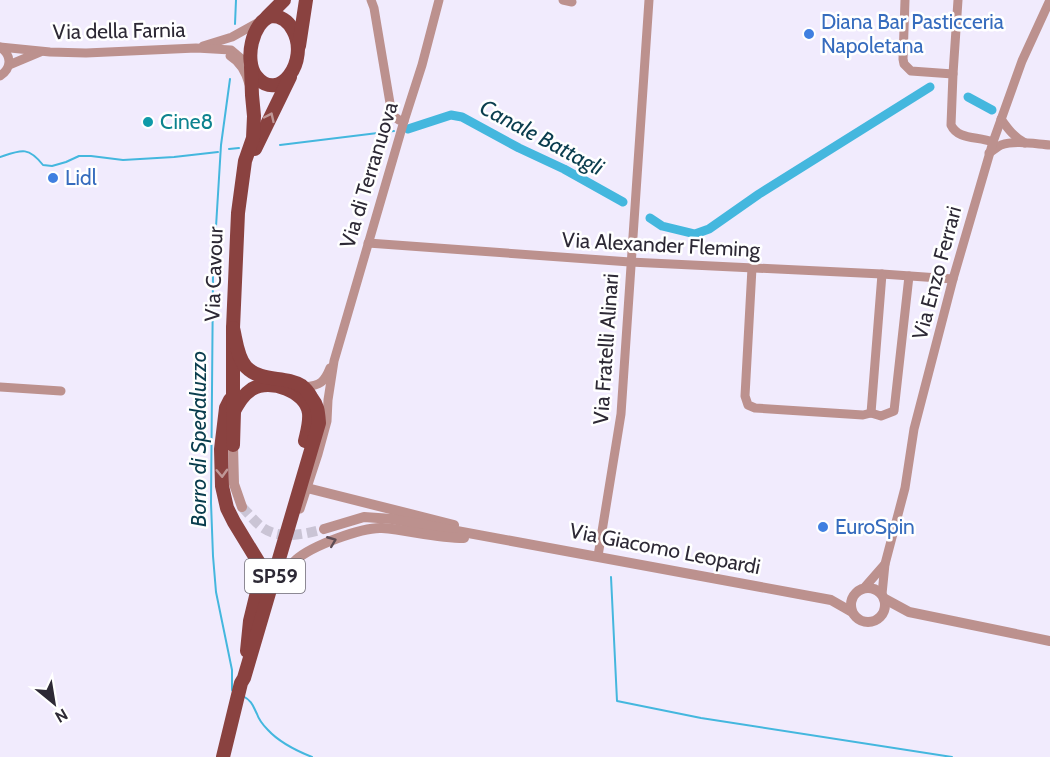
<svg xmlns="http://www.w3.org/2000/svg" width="1050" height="757" viewBox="0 0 1050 757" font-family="Cabin,sans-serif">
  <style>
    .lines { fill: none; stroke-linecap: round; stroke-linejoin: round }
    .stream { stroke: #44b7de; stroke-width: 2 }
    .canal { stroke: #44b7de; stroke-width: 9 }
    .tertiary-tunnel { stroke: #cac4d5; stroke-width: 10; stroke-dasharray: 10 5; stroke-linecap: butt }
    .minor { stroke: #bc918e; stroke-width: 9 }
    .tertiary { stroke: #bc918e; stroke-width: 10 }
    .primary { stroke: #8a4240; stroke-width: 14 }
    .oneway { stroke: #bf9796 }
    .oneway2 { stroke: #5f4d54 }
    .shop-dot { fill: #3f7fe0; stroke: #fff; stroke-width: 2 }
    .culture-dot { fill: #0f9aa8; stroke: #fff; stroke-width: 2 }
    .labels { text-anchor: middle; stroke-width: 5; stroke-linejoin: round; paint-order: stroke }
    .shield { fill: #fff; stroke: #6c6972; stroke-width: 1.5 }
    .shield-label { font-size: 20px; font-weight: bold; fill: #2d2935 }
    .shop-label { font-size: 21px; fill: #366cbe; stroke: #fff; text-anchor: start }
    .street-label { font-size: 21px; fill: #2d2935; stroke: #fff }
    .culture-label { font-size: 21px; fill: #0d838f; stroke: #fff; text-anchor: start }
    .water-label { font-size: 22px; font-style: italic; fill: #0a3d4e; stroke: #fff }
  </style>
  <rect width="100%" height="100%" fill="#f1ebfd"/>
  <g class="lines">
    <!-- stream -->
    <g class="stream">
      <polyline points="235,24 236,0"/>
      <polyline points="230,79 221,145 213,276 211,503 213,556 216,592 232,670 232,690 233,691"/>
      <polyline points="280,145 394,131"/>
      <polyline points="229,149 239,148"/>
      <path d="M0,157C21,150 28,146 43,165L52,166L66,162L79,156H91L123,160L174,157L218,152"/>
      <polyline points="611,577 617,701 701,718 952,757"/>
      <path d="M243,696C252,701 253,706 257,714C259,720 263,725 268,730C279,742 297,751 312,757"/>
    </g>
    <!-- canal -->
    <g class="canal">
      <polyline points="968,97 992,110"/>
      <polyline points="408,129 451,115 462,117 519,148 564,169 623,202"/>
      <polyline points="650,218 662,226 695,234 709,229 759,194 930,87"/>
    </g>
    <!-- tertiary-tunnel -->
    <path class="tertiary-tunnel" d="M242,507C249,514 255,522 263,528C281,540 305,534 324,529"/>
    <!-- minor -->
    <g class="minor">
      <polyline points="371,0 374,8 392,115 399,120 404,121"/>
      <polyline points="563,0 572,2"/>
      <polyline points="905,0 903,59 904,64 911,71 953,74"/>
      <path d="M958,0L953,74L951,125C958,140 977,136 993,142"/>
      <polyline points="203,46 232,37 259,22"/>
      <polyline points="0,47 50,52 86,53 196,48 231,50 251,67"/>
      <path d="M0,47C12,55 12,68 0,76"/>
      <path d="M230,56C240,62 246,73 249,84"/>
      <polyline points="9,65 40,52"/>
      <path d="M1001,119C1008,129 1014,137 1025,143"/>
      <path d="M989,153C993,151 997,147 1001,145C1016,140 1035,144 1050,145"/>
      <polyline points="368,243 630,262 882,274 953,279"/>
      <polyline points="752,268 745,396 748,405 755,408 863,415 871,413 881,416 894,411 909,276"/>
      <polyline points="0,387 61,391"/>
      <path d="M305,387C320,385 324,383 330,368"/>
      <polyline points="871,413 882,274"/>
      <polyline points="300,509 318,454 327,421 328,400 334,361 404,121 422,65 439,0"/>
      <polyline points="598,556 621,414 649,0"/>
      <polyline points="864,588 885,564"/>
      <polyline points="882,594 885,564 905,488 914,429 953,279 993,142 1022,61 1050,0"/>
    </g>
    <!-- tertiary -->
    <g class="tertiary">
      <polyline points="233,445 234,484 242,507"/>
      <polyline points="307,488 454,525"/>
      <polyline points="324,529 364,517 392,519 831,600 852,612"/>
      <circle cx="868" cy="605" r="17"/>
      <path d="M272,588C280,579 287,568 296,560C311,546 362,527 382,528C409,530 436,538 464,538"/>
      <polyline points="885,599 909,612 1050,641"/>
    </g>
    <!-- primary -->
    <g class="primary">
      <path d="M271,16C282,16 288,21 293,30C310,60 279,105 256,76C244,61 252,22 271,16Z"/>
      <polyline points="267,17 284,0"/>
      <polyline points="299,46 306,0"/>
      <polyline points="255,149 290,77"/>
      <polyline points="230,400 226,408 221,449 222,486 227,508 234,522 259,563 260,580 250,621 247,651"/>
      <path d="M234,411C239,402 243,395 252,389C270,378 306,391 309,413C310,423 307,432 305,441"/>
      <polyline points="233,445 234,411 233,395 233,328 238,213 245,161 253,138 254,116 252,95 251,67"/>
      <path d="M223,757L241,683L244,678L319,423C318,411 318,406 311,397C309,393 306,389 302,386C285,375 262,383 246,367C237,357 236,340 233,328"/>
    </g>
  </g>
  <!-- one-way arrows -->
  <defs><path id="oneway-chevron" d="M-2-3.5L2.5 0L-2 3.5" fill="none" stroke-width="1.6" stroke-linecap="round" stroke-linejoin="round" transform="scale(1.5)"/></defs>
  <g class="oneway">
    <use href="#oneway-chevron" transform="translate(270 117) rotate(-65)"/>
    <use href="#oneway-chevron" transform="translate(222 473) rotate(88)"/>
  </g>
  <use class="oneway2" href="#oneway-chevron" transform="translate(332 541) rotate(-22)"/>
  <!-- markers -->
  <g class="shop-dot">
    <circle cx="809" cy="34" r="6"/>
    <circle cx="53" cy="178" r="6"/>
    <circle cx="823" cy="527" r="6"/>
  </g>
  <circle class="culture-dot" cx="148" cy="122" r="6"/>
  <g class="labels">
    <!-- shield labels -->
    <rect class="shield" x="245" y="559" width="60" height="34" rx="4.5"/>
    <g class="shield-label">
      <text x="275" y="583">SP59</text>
    </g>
    <!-- shop labels -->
    <g class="shop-label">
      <text x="821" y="29">Diana Bar Pasticceria<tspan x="821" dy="24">Napoletana</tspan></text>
      <text x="65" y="185">Lidl</text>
      <text x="835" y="534">EuroSpin</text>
    </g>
    <!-- street labels -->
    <g class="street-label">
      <text transform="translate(119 31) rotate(-1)" y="7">Via della Farnia</text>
      <text transform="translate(369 175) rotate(-73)" y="7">Via di Terranuova</text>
      <text transform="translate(661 245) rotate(3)" y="7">Via Alexander Fleming</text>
      <text transform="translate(937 273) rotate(-75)" y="7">Via Enzo Ferrari</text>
      <text transform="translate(214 274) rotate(-88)" y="7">Via Cavour</text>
      <text transform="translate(606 349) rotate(-86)" y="7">Via Fratelli Alinari</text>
      <text transform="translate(665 549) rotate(11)" y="7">Via Giacomo Leopardi</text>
    </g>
    <!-- culture labels -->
    <g class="culture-label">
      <text x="160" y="129">Cine8</text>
    </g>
    <!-- water labels -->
    <g class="water-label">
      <text transform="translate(542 137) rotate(28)" y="8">Canale Battagli</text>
      <text transform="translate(198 439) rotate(-90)" y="8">Borro di Spedaluzzo</text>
    </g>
  </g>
  <!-- north arrow -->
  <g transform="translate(54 703) rotate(150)" stroke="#ffffff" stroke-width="4.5" paint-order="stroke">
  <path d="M0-4.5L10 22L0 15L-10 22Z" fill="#2d2935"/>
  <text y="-9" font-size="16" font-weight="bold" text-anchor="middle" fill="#2d2935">N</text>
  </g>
</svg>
